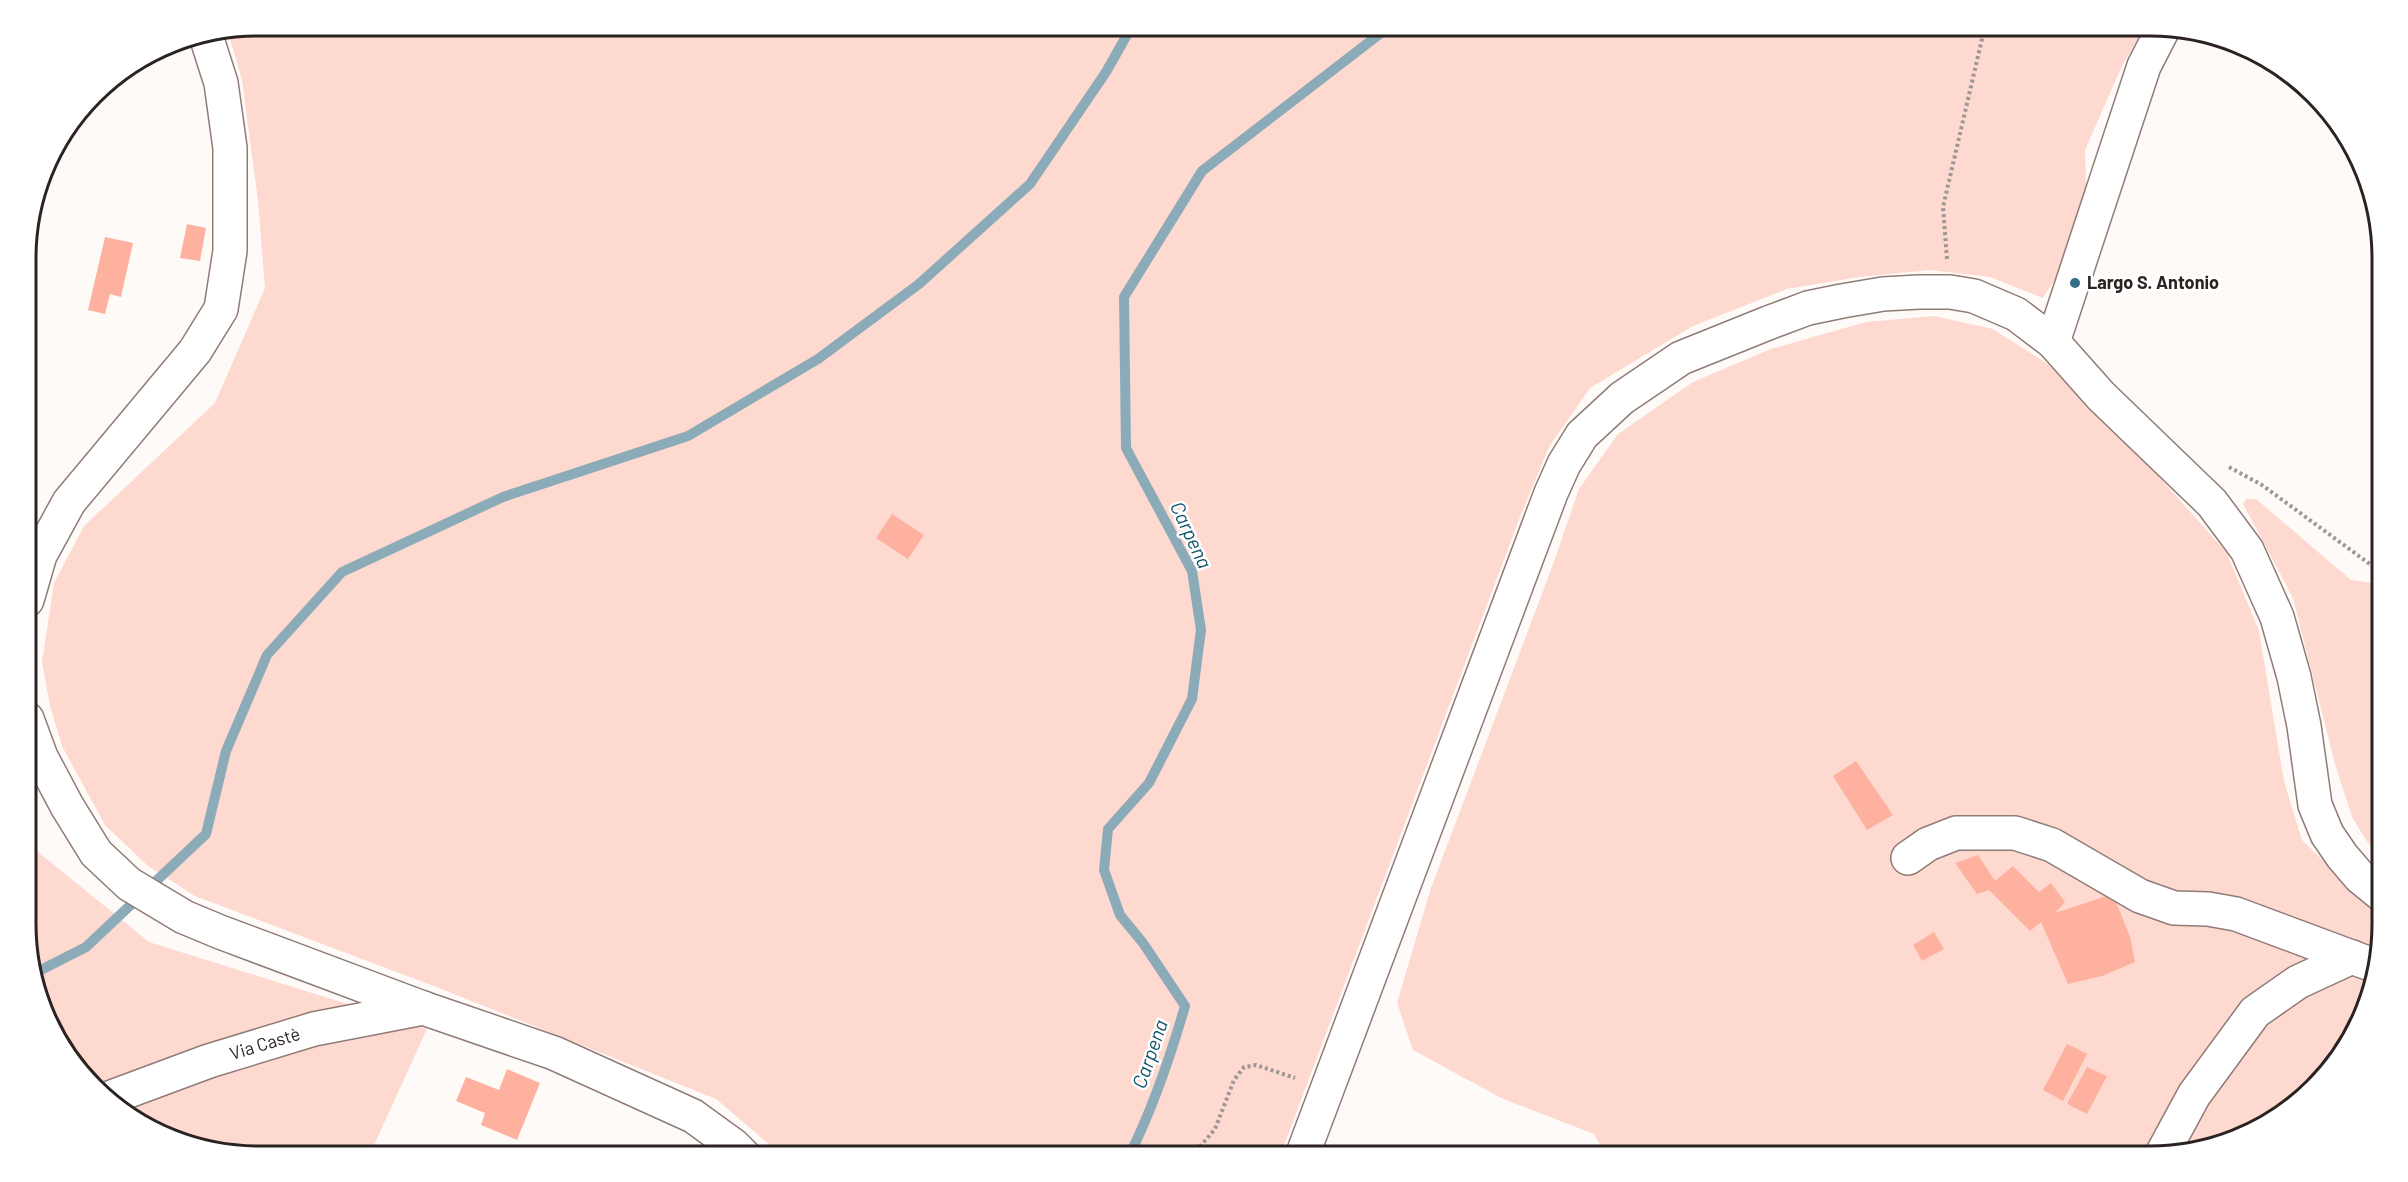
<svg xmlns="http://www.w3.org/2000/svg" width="2408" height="1182" viewBox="0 0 2408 1182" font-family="Barlow,sans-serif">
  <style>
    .green { fill: #fed9d0 }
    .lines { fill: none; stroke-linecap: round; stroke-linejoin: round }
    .stream { stroke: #8cabb9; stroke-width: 10 }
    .building { fill: #feb19e }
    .minor-casing { stroke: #907c77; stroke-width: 36 }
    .tertiary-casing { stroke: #907c77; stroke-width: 36 }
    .path { stroke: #9d9795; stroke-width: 4; stroke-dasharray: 3 3; stroke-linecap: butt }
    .minor { stroke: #fff; stroke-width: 33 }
    .tertiary { stroke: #fff; stroke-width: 33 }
    .poi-dot { fill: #326e85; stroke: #fff; stroke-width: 2 }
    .labels { text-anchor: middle; stroke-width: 5; stroke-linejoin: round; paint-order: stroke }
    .poi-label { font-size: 18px; font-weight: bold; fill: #2b2321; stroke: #fff; text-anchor: start }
    .street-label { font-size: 18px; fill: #2b2321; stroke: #fff }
    .water-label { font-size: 20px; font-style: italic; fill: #12576e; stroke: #fff }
    .rim { fill: none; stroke: #2b2321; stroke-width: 3 }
  </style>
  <rect width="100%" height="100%" fill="#fefaf8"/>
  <!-- green -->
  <g class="green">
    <polygon points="258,26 2145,26 2122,66 2085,150 2086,185 2072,252 2043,298 1990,277 1930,270 1859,277 1787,289 1693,326 1590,388 1549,447 1520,517 1280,1156 783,1156 716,1099 439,988 195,896 148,866 105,825 62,746 50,706 42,662 54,583 84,526 215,403 265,288 258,201 242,80 228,32"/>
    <polygon points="1934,316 1993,329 2049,365 2144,460 2227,553 2259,631 2284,781 2302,840 2382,918 2359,1027 2325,1077 2279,1117 2225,1144 2165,1156 1607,1156 1594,1134 1501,1098 1413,1050 1397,1003 1431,888 1551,570 1579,489 1618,434 1693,382 1771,349 1866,322"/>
    <polygon points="2246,499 2256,499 2351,580 2382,584 2382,858 2366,840 2352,817 2335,764 2293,598 2243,504"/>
    <polygon points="27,843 149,942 427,1029 369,1156 258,1156 155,1133 73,1065 43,1013 28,955"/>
  </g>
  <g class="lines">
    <!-- stream -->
    <g class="stream">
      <polyline points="33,974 86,947 206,834 226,751 267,655 342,572 503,497 688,436 818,359 919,284 1030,184 1106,72 1132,26"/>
      <path d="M1129,1156C1153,1108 1170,1058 1185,1006L1143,943L1120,915L1104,870L1108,829L1149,783L1192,699L1201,630L1192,571L1126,448L1124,297L1202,171L1390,26"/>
    </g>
  </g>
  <!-- building -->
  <g class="building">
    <polygon points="187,224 206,228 200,261 180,258"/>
    <polygon points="105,237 133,243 121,297 110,294 105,314 88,310"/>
    <polygon points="27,486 37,500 27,508"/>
    <polygon points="892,514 924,535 908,559 876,538"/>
    <polygon points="1856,761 1893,815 1867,830 1833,776"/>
    <polygon points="1978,855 1995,881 2013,866 2039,892 2051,883 2065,902 2055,913 2113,894 2130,937 2135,962 2102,976 2068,984 2041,922 2030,931 1989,890 1977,894 1955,863"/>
    <polygon points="1934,932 1944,949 1922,961 1913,945"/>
    <polygon points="2067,1044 2087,1054 2063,1101 2043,1090"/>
    <polygon points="2087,1067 2107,1076 2087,1114 2067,1104"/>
    <polygon points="507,1069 540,1083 517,1140 481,1125 485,1113 456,1101 466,1077 499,1090"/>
  </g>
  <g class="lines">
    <!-- minor casing -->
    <g class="minor-casing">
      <g id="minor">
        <polyline points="2053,342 2144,66 2163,29"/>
        <polyline points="1908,858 1928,844 1956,833 2015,833 2052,845 2140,896 2174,908 2208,909 2236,914 2373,965"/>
        <polyline points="2161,1156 2194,1095 2255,1012 2298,982 2352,957"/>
      </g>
    </g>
    <!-- tertiary casing -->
    <g class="tertiary-casing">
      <g id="tertiary">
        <polyline points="27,600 40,555 69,502 195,351 221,309 230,251 230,148 221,83 206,36"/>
        <polyline points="27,719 41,757 67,806 96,853 129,884 184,917 220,932 423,1008 554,1053 693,1116 733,1145 744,1156"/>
        <path id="s1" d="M112,1097L209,1061L314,1029L423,1008"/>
        <polyline points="1302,1156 1551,493 1564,464 1582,435 1622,398 1681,358 1768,323 1808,308 1842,301 1883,294 1919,292 1950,292 1974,296 2016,314 2053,342 2101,396 2212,503 2247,550 2277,617 2294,677 2304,726 2315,805 2327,834 2342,856 2360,877 2382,895"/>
      </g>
    </g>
    <!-- path -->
    <g class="path">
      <polyline points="1947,259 1943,207 1985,26"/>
      <polyline points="2229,467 2262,485 2382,573"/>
      <polyline points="1192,1156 1215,1129 1234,1080 1244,1067 1256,1065 1295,1078"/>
    </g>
    <!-- minor -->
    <use href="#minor" class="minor"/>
    <!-- tertiary -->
    <use href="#tertiary" class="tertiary"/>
  </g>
  <!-- markers -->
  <circle class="poi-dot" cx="2075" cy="283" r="6"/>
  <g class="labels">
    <!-- poi labels -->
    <g class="poi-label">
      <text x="2087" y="289">Largo S. Antonio</text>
    </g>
    <!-- street labels -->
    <g class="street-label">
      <text dy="6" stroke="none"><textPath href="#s1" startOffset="162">Via Castè</textPath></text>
    </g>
    <!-- water labels -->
    <g class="water-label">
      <text transform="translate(1191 535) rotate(65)" y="7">Carpena</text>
      <text transform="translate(1150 1054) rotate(-71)" y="7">Carpena</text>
    </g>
  </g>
  <!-- crop -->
  <path d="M0 0H2408V1182H0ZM258 36H2150A222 222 0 0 1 2372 258V924A222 222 0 0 1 2150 1146H258A222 222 0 0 1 36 924V258A222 222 0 0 1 258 36Z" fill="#fff" fill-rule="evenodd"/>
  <path class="rim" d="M258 36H2150A222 222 0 0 1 2372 258V924A222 222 0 0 1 2150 1146H258A222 222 0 0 1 36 924V258A222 222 0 0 1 258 36Z"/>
</svg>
